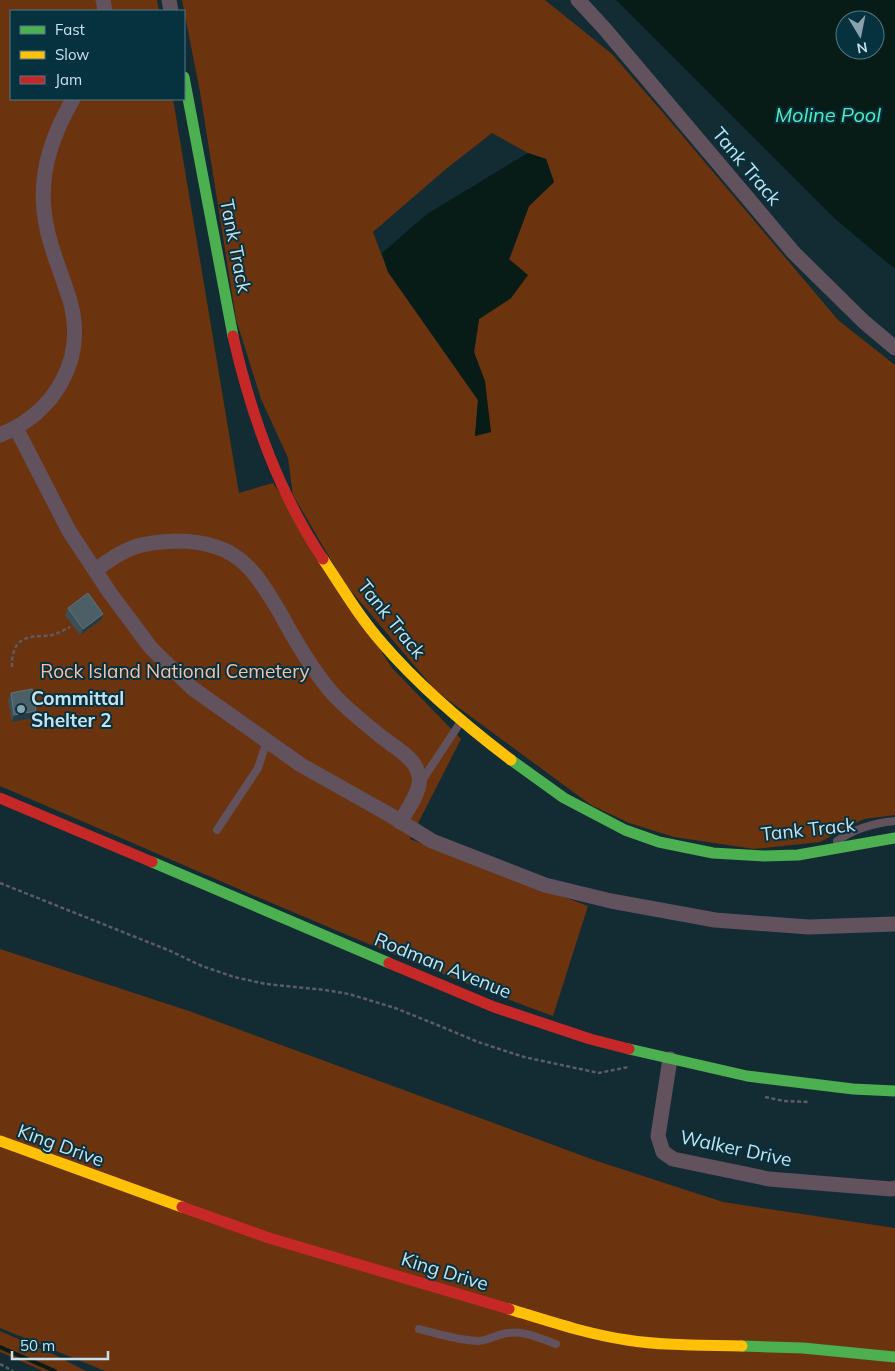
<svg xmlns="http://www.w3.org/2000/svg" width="895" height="1371" viewBox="0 0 895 1371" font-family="Mulish,sans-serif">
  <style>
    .green { fill: #6c330f; fill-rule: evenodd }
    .water { fill: #071c16; fill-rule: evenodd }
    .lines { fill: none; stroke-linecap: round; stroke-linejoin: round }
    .stream { stroke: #071c16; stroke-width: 4 }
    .path { stroke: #5d5b63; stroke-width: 2.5; stroke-dasharray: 4 2.5; stroke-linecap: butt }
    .lane { stroke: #62525e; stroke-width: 8 }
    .street { stroke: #62525e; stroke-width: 15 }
    .fast { stroke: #4caf50; stroke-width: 11 }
    .slow { stroke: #ffc107; stroke-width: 11 }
    .jam { stroke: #c62828; stroke-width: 11 }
    .wall { fill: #3c4f57 }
    .shaded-wall { fill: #263a42 }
    .building { fill: #4c5f67; stroke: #5f737c }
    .poi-dot { fill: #89a2ac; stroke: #06313f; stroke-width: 2 }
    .labels { text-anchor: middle; stroke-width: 4; stroke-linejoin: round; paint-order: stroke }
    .street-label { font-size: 19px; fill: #c8e2ed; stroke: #06313f }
    .park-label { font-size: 19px; fill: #fabfa4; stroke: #06313f }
    .poi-label { font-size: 19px; font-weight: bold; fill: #c8e2ed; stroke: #06313f; text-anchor: start }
    .water-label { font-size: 20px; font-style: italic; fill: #50f1ba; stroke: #06313f }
  </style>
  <rect width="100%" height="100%" fill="#132b32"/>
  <!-- green -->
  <g class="green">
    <path d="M0,0H157L159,11H11V99H173L239,493L273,483L392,668L461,739L410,839L588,906L553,1016C366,948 184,864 0,786Z"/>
    <path d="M182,0H545L612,54L665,115L838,320L895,365V815L864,819L820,842L754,849L674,837L629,823L591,805L436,691L345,584L293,495L288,458L261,399L236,319L200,92ZM492,133L528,153L546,159L554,182L529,206L509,260L527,275L511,298L479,319L474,352L491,432L475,436L478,400L388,272L373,232L446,169Z"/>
    <polygon points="0,949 189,1011 594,1160 723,1202 895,1228 895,1371 105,1371 0,1328"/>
    <polygon points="0,1331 53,1354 86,1371 43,1371 0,1352"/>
  </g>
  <!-- water -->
  <g class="water">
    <path d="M616,0H895V269L834,218ZM845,20H875V50H845Z"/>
    <polygon points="528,153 546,159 554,182 529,206 509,259 528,275 511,298 479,319 474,352 485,381 491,432 475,436 478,400 388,272 382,253 427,214"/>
  </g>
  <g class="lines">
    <!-- stream -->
    <polyline class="stream" points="0,1347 55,1371"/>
    <!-- path -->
    <g class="path">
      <path d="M12,667C12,662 12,656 14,651C19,634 38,637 52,635C59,633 64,630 70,627"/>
      <polyline points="0,883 168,950 202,966 234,977 266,984 325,990 349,994 395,1008 430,1022 478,1042 524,1057 599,1073 628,1067"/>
      <polyline points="765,1097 784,1101 809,1102"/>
      <polyline points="0,1364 13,1371"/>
    </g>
    <!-- lane -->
    <g class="lane">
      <polyline points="421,782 460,723"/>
      <polyline points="217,830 258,768 267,741"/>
      <path d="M837,841C854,829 874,823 895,821"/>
      <path d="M419,1329C438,1334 457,1340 477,1341C486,1341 494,1336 503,1334C522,1329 539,1338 556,1344"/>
    </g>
    <!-- street -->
    <g class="street">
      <polyline points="103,0 105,11"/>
      <polyline points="169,0 171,11"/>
      <polyline points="578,0 604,28 794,253 863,321 895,348"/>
      <polyline points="16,428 69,531 110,593 151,648 192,688 301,765 390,815 432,841 545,885 611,901 715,920 809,927 895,924"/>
      <path d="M0,435C54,413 87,360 70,301C61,271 47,242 44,210C40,169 53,134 73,99"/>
      <path d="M96,570C124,548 140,542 176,541C201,541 228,547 246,565C260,578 269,595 279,611C294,639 312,670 333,694C346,708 363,722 378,734C389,744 413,756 417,770C419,773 420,781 419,784C417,797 407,810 400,822"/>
      <polyline points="670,1059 658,1136 663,1152 673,1159 769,1179 891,1189 895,1188"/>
    </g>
    <!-- fast -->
    <g class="fast">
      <polyline points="184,77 233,336"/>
      <polyline points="511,760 564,798 625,830 659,842 713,853 764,856 798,855 895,838"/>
      <polyline points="152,862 389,963"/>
      <polyline points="629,1049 747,1076 853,1089 895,1091"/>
      <polyline points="742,1346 803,1348 895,1357"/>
    </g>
    <!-- slow -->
    <g class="slow">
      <path d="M323,559C342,588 360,618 383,644C421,688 465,725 511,760"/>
      <polyline points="0,1141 182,1207"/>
      <path d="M509,1309C548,1321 587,1334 627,1340C665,1346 704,1345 742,1346"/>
    </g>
    <!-- jam -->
    <g class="jam">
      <path d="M233,336C251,415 278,492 323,559"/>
      <polyline points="0,798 152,862"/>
      <polyline points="389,963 494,1007 590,1039 629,1049"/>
      <polyline points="182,1207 269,1238 509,1309"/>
    </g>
  </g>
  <!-- wall -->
  <g class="wall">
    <polygon points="68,608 101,620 80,635 65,615"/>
    <polygon points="11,693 34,718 12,722 8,700"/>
  </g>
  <!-- shaded-wall -->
  <g class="shaded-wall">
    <polygon points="103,614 101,620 80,635 83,629"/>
    <polygon points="36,711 34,718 12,722 14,715"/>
  </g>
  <!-- building -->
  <g class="building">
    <polygon points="88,593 103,614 83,629 68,608"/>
    <polygon points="32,689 36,711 14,715 11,693"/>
  </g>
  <!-- markers -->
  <circle class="poi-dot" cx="21" cy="709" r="5"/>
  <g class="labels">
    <!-- street labels -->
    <g class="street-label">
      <text transform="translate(747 166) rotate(50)" y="7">Tank Track</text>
      <text transform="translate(236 246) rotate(79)" y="7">Tank Track</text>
      <text transform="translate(392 619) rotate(51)" y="7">Tank Track</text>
      <text transform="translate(808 829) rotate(-6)" y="7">Tank Track</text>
      <text transform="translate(443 965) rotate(22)" y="7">Rodman Avenue</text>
      <text transform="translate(61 1145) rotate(20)" y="7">King Drive</text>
      <text transform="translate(736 1148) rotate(12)" y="7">Walker Drive</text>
      <text transform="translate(445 1271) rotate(17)" y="7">King Drive</text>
    </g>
    <!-- park labels -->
    <g class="park-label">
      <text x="175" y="678">Rock Island National Cemetery</text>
    </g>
    <!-- poi labels -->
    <g class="poi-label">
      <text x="31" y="705">Committal<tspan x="31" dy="22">Shelter 2</tspan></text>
    </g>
    <!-- water labels -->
    <g class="water-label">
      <text x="828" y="122">Moline Pool</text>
    </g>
  </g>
  <!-- legend -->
  <rect x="10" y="10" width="175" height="90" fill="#06313f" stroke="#547885"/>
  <rect x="20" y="26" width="25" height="8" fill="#4caf50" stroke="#547885"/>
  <text x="55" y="35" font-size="15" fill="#c8e2ed">Fast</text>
  <rect x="20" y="51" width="25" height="8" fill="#ffc107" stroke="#547885"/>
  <text x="55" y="60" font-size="15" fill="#c8e2ed">Slow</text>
  <rect x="20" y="76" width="25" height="8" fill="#c62828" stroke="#547885"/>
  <text x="55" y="85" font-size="15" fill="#c8e2ed">Jam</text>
  <!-- north arrow -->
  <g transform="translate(860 35) rotate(170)"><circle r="24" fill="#06313f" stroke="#547885"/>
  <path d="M0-4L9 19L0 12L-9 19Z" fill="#89a2ac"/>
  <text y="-8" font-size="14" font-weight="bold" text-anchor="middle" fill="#c8e2ed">N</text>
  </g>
  <!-- scale -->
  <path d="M12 1351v8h96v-8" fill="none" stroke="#c8e2ed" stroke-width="2.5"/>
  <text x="20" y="1351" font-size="15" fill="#c8e2ed" stroke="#06313f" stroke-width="4" paint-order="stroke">50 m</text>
</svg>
